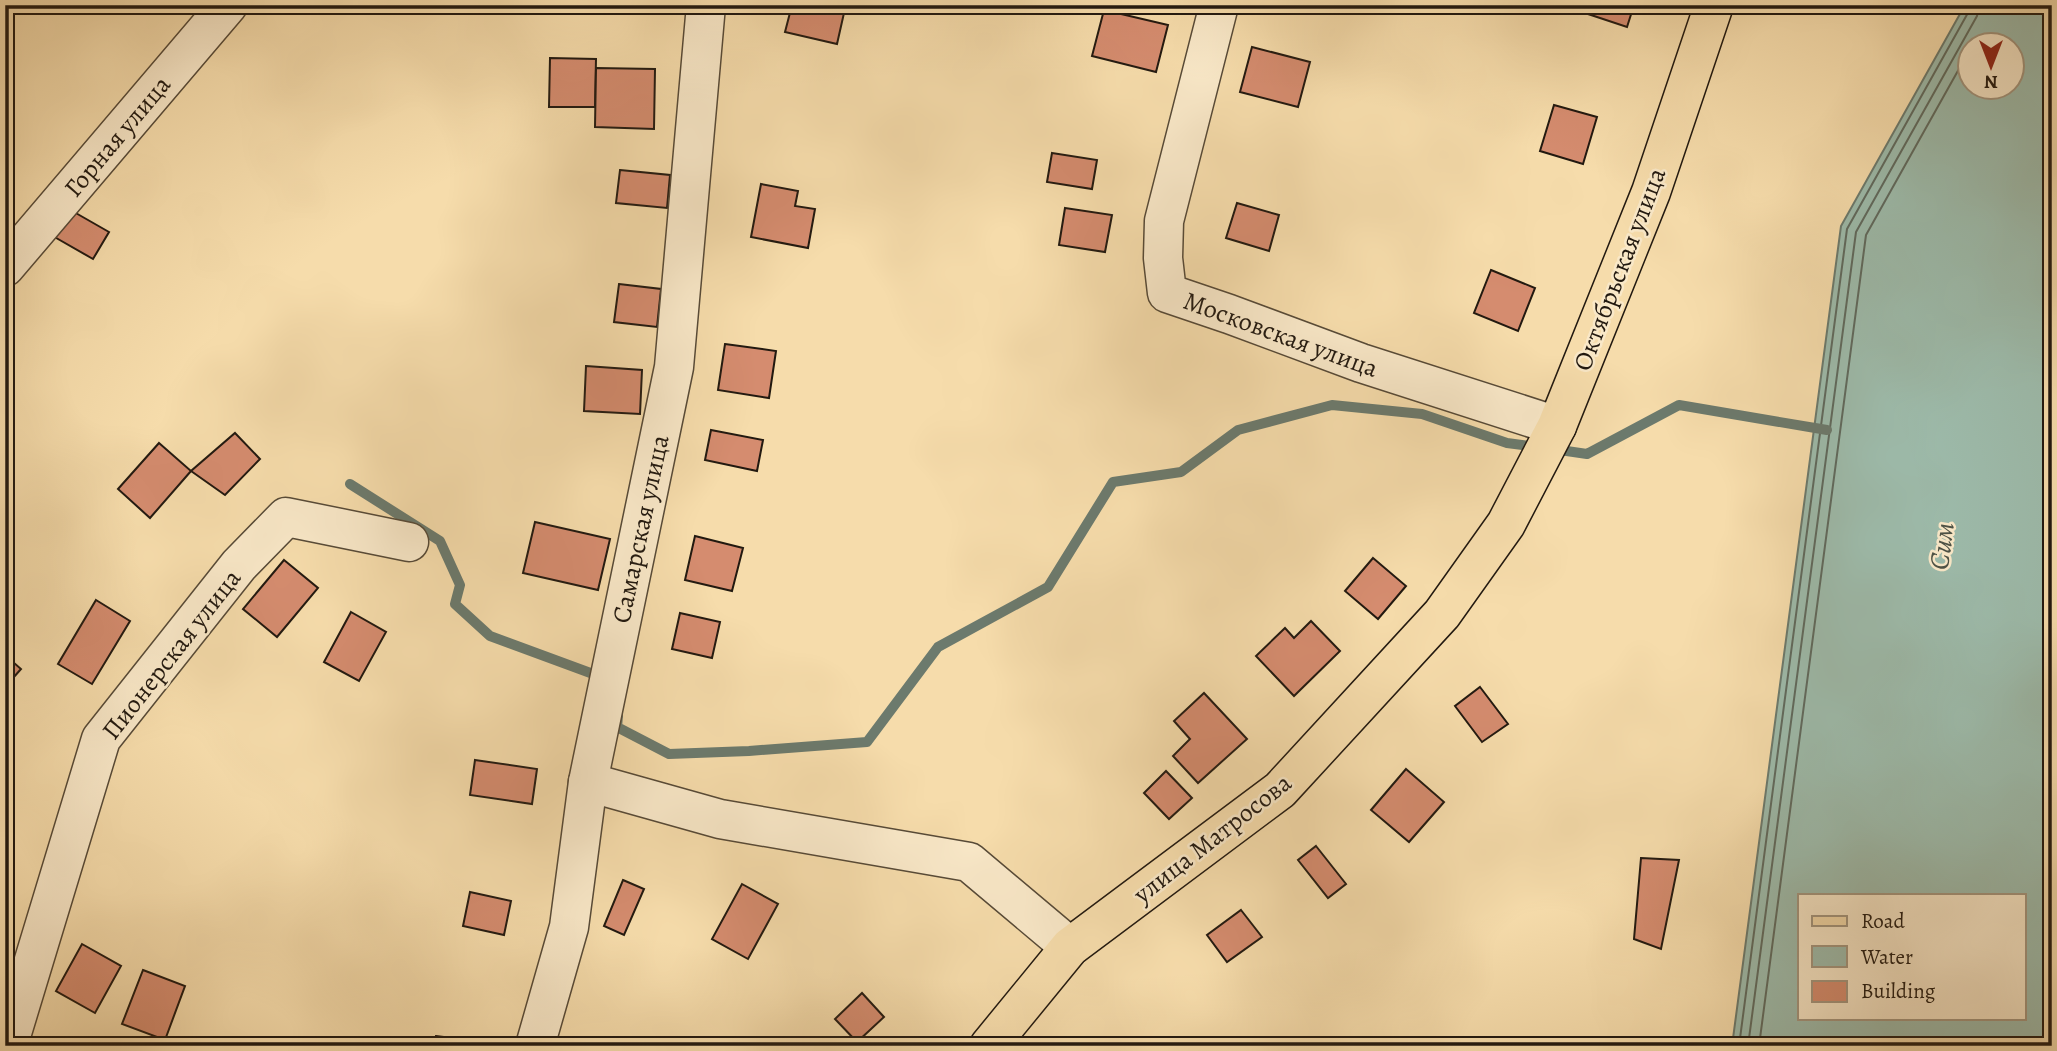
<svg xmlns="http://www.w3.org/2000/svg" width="2057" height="1051" viewBox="0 0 2057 1051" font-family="Alegreya,serif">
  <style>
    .water { fill: #9dbbab; stroke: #6c7a6d; stroke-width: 2; fill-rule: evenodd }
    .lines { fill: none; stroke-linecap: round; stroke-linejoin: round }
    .shore { stroke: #606a5e; stroke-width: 2 }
    .stream { stroke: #6c7a6d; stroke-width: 10 }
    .building { fill: #d58c6f; stroke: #221910; stroke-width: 2 }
    .minor-casing { stroke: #574a37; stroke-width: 41 }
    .major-casing { stroke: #221910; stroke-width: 41 }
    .minor { stroke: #f9e8c8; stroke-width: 38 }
    .major { stroke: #f6dcab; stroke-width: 38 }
    .labels { text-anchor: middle; stroke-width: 5; stroke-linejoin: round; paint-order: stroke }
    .street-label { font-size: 26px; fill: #221910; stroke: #f9e8c8 }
    .water-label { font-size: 28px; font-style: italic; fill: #4d5246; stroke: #f9e8c8 }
  </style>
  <rect width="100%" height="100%" fill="#f6dcab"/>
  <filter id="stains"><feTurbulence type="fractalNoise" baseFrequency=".00286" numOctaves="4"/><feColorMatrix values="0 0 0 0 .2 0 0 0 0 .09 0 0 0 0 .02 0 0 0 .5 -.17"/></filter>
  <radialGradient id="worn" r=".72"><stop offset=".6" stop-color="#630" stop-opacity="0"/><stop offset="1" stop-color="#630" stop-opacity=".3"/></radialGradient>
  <!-- water -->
  <path class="water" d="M1965,5H2052V1046H1732L1841,226ZM1969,46H2011V88H1969ZM1800,895H2024V1018H1800Z"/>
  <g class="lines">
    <!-- shore -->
    <g class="shore">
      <polyline points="1739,1046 1847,229 1969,11 1970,5"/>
      <polyline points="1748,1046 1856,232 1977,16 1979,5"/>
      <polyline points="1759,1046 1866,235 1969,51"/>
    </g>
    <!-- stream -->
    <g class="stream">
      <polyline points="1553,449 1587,454 1679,405 1827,430"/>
      <polyline points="350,484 440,541 460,585 455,604 490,636 604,678"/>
      <polyline points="618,716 617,727 669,754 749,751 867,742 938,647 1048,587 1113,482 1181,472 1238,430 1332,405 1422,414 1507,443 1537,447"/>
    </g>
  </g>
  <!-- building -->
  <g class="building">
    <polygon points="792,5 812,5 844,13 837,44 785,32"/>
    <polygon points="1571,5 1634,5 1627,27 1570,8"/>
    <polygon points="1104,10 1168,25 1156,72 1092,56"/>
    <polygon points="1252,47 1310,62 1298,107 1240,92"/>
    <polygon points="550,58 596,59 595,107 549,107"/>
    <polygon points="596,68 655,69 654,129 595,127"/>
    <polygon points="1554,105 1597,117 1583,164 1540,151"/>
    <polygon points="1052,153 1097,160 1092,189 1047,182"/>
    <polygon points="620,170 670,175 667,208 616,203"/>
    <polygon points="761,184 798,191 795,206 815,209 808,248 751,237"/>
    <polygon points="1237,203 1279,215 1269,251 1226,238"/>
    <polygon points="67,208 109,232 93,259 51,235"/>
    <polygon points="1065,208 1112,215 1105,252 1059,245"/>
    <polygon points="1491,270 1535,288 1518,331 1474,313"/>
    <polygon points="619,284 661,289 657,327 614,322"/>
    <polygon points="725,344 776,351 769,398 718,390"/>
    <polygon points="586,366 642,370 640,414 584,411"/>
    <polygon points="711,430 763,440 757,471 705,460"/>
    <polygon points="235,433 260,459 225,495 191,471"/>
    <polygon points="159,443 191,471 150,518 118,489"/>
    <polygon points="535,522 610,539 598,590 523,573"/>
    <polygon points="695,536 743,548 732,591 685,580"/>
    <polygon points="1373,558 1406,586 1378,619 1345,591"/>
    <polygon points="284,560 318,588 277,637 243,609"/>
    <polygon points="96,600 130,621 92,684 58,664"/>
    <polygon points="351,612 386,632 359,681 324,662"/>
    <polygon points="680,613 720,622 712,658 672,649"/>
    <polygon points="1311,621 1340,651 1294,696 1256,656 1285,628 1294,638"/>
    <polygon points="5,655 21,669 5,687"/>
    <polygon points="1480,687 1508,724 1482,742 1455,706"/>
    <polygon points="1204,693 1247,739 1198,783 1173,756 1190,739 1174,721"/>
    <polygon points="475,760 537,769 532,804 470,795"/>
    <polygon points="1406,769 1444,802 1409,842 1371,810"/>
    <polygon points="1166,771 1192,798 1169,819 1144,793"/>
    <polygon points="1316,846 1346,884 1328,898 1298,860"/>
    <polygon points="1641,858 1679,860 1661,949 1634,939"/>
    <polygon points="623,880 644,889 624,935 604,926"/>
    <polygon points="742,884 778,904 748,959 712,939"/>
    <polygon points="470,892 511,901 504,935 463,926"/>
    <polygon points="1241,910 1262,937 1227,962 1207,935"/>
    <polygon points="82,944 121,966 95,1013 56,991"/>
    <polygon points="143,970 185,986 165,1040 122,1024"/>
    <polygon points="862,993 884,1017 857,1042 835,1019"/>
    <polygon points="436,1036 482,1042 482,1046 435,1046"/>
  </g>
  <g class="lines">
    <!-- minor casing -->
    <g class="minor-casing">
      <g id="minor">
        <polyline points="1219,5 1164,221 1163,258 1167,293 1229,314 1361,363 1557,426"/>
        <polyline points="5,267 228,5"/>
        <polyline points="588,782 720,819 969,862 1070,947"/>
        <polyline points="8,1046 101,739 239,565 286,517 409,542"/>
        <polyline points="535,1046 569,927 588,782 674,367 706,5"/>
      </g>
    </g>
    <!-- major casing -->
    <g class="major-casing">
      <polyline id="major" points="989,1046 1070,947 1280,790 1442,614 1506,524 1557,426 1651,192 1714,5"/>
    </g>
    <!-- minor -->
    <use href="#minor" class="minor"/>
    <!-- major -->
    <use href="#major" class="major"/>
  </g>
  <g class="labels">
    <!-- street labels -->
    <g class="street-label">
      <text transform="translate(117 136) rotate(-50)" y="9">Горная улица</text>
      <text transform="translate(1619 269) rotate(-69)" y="9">Октябрьская улица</text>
      <text transform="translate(1281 334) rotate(20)" y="9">Московская улица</text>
      <text transform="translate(640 529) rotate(-78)" y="9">Самарская улица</text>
      <text transform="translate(171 654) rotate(-52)" y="9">Пионерская улица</text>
      <text transform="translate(1212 838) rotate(-38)" y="9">улица Матросова</text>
    </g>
    <!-- water labels -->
    <g class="water-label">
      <text transform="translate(1941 546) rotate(-82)" y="10">Сим</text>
    </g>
  </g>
  <!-- margin -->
  <rect width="2057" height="1051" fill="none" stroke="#f6dcab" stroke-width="28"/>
  <rect x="7" y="7" width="2043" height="1037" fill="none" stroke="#221910" stroke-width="3.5"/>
  <rect x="14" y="14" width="2029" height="1023" fill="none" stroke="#221910" stroke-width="2"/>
  <!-- legend -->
  <rect x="1798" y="894" width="228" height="126" fill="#f9e8c8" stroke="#a3957e" stroke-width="2"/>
  <rect x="1812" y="916" width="35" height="10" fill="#f6dcab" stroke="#a3957e" stroke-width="2"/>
  <text x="1861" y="928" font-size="21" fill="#221910">Road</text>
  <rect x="1812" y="946" width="35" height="21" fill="#9dbbab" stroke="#a3957e" stroke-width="2"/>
  <text x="1861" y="964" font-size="21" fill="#221910">Water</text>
  <rect x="1812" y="981" width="35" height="21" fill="#d58c6f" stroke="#a3957e" stroke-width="2"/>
  <text x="1861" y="998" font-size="21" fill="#221910">Building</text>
  <!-- north arrow -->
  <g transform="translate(1991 66) rotate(180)"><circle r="33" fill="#f9e8c8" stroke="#a3957e" stroke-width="2"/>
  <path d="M0-5L12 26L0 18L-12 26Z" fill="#8f2418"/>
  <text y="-10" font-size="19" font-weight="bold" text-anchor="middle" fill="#221910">N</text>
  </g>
  <rect width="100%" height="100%" filter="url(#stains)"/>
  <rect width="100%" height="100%" fill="url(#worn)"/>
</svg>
